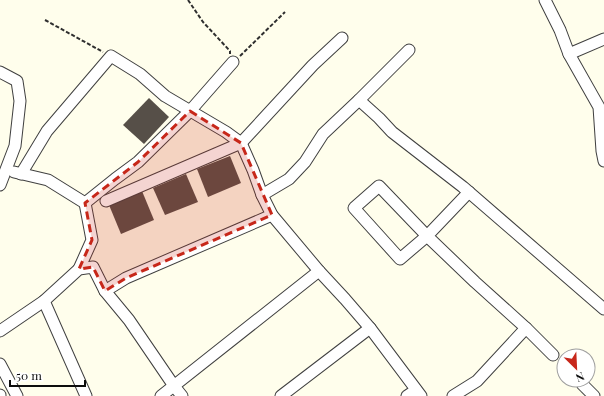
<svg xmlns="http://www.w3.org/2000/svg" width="604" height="396" viewBox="0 0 604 396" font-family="'Playfair Display',serif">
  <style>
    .building { fill: #564f48 }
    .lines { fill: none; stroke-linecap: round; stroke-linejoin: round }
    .minor-casing { stroke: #404040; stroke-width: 13 }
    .path { stroke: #2f2f2f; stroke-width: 2; stroke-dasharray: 4 2; stroke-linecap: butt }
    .minor { stroke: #fff; stroke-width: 11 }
    .marked { fill: #c7271a; fill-opacity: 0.2; stroke: #c7271a; stroke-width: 3; stroke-dasharray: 8 5; stroke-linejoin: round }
  </style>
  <rect width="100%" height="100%" fill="#fffeec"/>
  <!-- building -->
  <g class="building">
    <polygon points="149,98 169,117 144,144 123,125"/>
    <polygon points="230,156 241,183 208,197 197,169"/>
    <polygon points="186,174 198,202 165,215 153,188"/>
    <polygon points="142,191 154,220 121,234 109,205"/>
  </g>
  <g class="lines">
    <!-- minor casing -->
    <g class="minor-casing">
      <g id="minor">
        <polyline points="545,0 560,30 569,54 599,107 602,151 604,161"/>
        <polyline points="569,54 604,39"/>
        <polyline points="0,72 17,81 20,101 15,146 0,185"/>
        <polyline points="359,100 409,50"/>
        <polyline points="14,172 48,180 85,203"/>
        <polyline points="21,174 47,131 111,56 140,74 165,96 226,132 241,143 253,170 262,195 272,215 319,271 345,299 370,328 421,396"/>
        <polygon points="379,186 427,236 400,259 354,208"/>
        <polyline points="469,192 427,236 475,282 526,328"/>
        <polyline points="262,195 289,179 305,162 323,134 359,100 379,118 392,132 463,187 604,309"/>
        <polyline points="106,201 241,143 313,65 342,38"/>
        <polyline points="79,269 92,240 85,203 115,179 138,162 190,111 233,62"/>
        <polyline points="105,291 126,278 272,215"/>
        <polyline points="44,301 86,396"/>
        <polyline points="0,331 44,301 79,269 93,267 105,291 129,320 174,386 182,396"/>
        <polyline points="0,364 17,396"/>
        <polyline points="582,384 594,396"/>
        <polyline points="0,395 0,396"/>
        <polyline points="161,396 319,271"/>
        <polyline points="281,396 370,328"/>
        <polyline points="407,396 416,390"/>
        <polyline points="453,396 477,381 526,328 553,355"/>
      </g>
    </g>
    <!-- path -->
    <g class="path">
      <polyline points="188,0 203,22 230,51 230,54"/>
      <polyline points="45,20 103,52"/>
      <polyline points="240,56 285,12"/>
    </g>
    <!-- minor -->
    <use href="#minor" class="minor"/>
  </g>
  <!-- marked area -->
  <path class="marked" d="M190,111L241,143L272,215L126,278L105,291L93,267L79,269L92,240L85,203L138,162Z"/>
  <!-- north arrow -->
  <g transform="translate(576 368) rotate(156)"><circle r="19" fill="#ffffff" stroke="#9e9e9e"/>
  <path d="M0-3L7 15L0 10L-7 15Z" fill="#c7271a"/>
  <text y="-6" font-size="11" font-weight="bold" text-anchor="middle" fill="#0d0d0d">N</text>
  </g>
  <!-- scale -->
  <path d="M10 380v6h75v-6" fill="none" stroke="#0d0d0d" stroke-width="2"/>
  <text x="16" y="380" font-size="12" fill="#0d0d0d" stroke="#ffffff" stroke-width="3" paint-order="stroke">50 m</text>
</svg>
